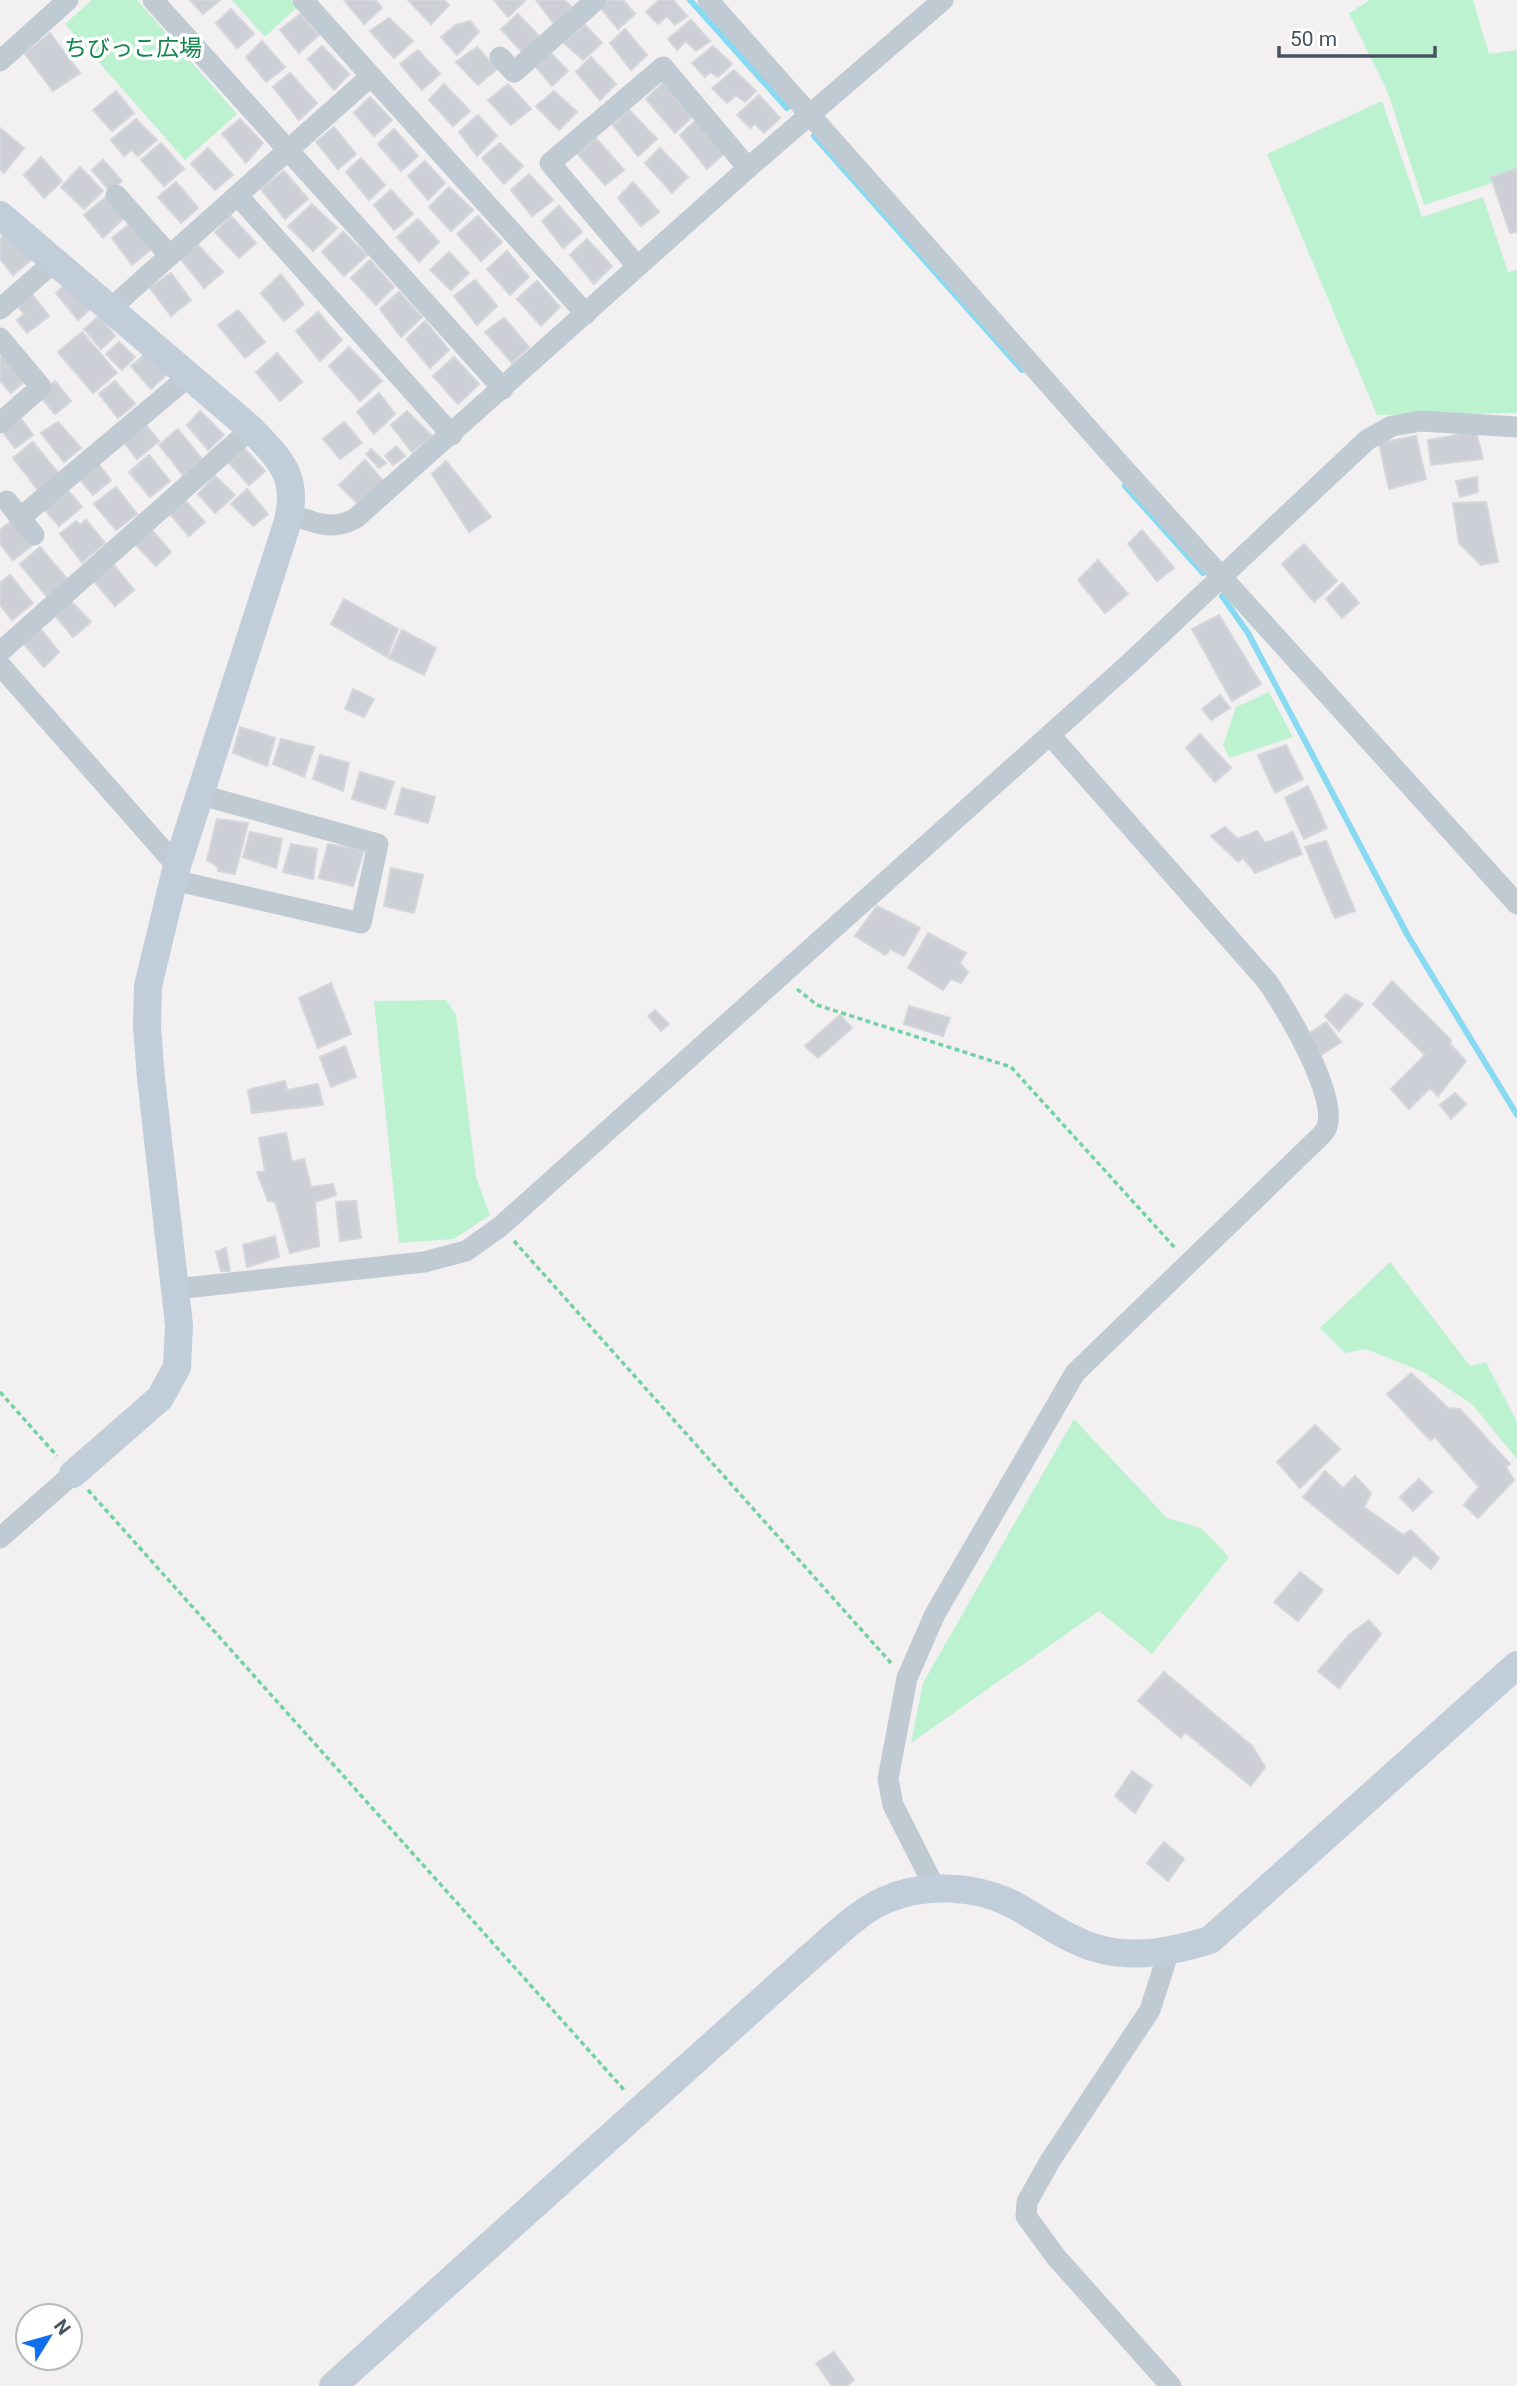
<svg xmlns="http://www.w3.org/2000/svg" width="1517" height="2386" font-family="Roboto,'Noto Sans JP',sans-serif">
<rect width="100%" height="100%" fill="#f2f0f0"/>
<g fill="#bdf2d1">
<path d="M92,0h45l100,114 -52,46 -120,-136z"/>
<path d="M232,0h59l6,7 -32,30z"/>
<path d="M1370,0h103l16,54 28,-4v125l-93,30 -36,-112 -39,-80z"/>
<path d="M1382,101l40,116 61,-20 25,75 9,-2v143l-140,2 -110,-261z"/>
<path d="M1269,692l24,45 -64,21 -6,-13 13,-38z"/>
<path d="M446,1000l10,15 20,162 14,38 -36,24 -55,4 -25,-242z"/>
<path d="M1390,1262l80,104 16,-4 31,60v37l-45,-55 -49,-32 -57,-23 -21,4 -25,-25z"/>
<path d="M1074,1419l93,99 34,10 28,29 -77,97 -53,-43 -188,132 12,-60z"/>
</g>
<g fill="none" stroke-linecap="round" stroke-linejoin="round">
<g stroke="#87daf1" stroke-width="6">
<path d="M690,0l97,108"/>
<path d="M814,136l208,234"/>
<path d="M1125,486l78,87"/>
<path d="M1222,596l26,37 160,303 109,179"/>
</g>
</g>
<g fill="#cccfd5" stroke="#d4d6dc" stroke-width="2">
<path d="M190,0h30l-17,14z"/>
<path d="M344,0h31l7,8 -18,16z"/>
<path d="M408,0h36l5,5 -18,19z"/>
<path d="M494,0h30l1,1 -17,16z"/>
<path d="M536,0h28l8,7 -17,18z"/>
<path d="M608,0h15l12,14 -17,15 -18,-22z"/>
<path d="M659,0h14l14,16 -12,9 -8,-9 -9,8 -12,-12z"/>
<path d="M231,9l23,25 -17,14 -21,-25z"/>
<path d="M300,14l19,21 -20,18 -19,-23z"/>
<path d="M518,14l22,23 -18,15 -21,-23z"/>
<path d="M389,18l24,23 -19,17 -24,-27z"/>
<path d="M691,20l19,21 -14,10 -10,-10 -9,9 -9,-11z"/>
<path d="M470,21l9,11 -22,23 -16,-18 15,-12z"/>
<path d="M585,25l17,18 -19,17 -19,-17z"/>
<path d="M625,29l22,26 -16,15 -21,-27z"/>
<path d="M50,33l30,40 -27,18 -28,-37z"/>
<path d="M262,41l23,26 -19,15 -20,-25z"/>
<path d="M322,46l27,28 -15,16 -26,-31z"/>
<path d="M713,46l19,18 -14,13 -8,-5 -5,5 -13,-14z"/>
<path d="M477,47l20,22 -19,16 -22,-23z"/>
<path d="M418,50l22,24 -18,16 -22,-26z"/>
<path d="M551,53l17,18 -16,15 -17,-20z"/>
<path d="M591,57l25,27 -16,16 -24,-28z"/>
<path d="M734,70l22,21 -11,11 -9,-7 -9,8 -15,-15z"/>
<path d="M290,73l27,30 -18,17 -26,-33z"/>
<path d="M663,83l29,34 -17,16 -29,-34z"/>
<path d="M444,84l26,27 -17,15 -24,-26z"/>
<path d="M508,84l23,25 -20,16 -23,-25z"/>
<path d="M116,91l18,22 -22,18 -19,-21z"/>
<path d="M554,91l23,21 -18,18 -23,-24z"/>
<path d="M759,95l21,23 -16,15 -9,-9 -5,4 -13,-13z"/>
<path d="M370,97l22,23 -18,16 -20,-23z"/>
<path d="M629,110l28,29 -19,17 -25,-31z"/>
<path d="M478,115l19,21 -20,20 -18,-24z"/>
<path d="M136,119l21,21 -19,16 -7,-6 -7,6 -13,-16z"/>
<path d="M240,119l23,24 -17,20 -24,-29z"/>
<path d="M696,120l29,33 -18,16 -27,-34z"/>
<path d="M334,127l22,27 -18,15 -22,-27z"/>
<path d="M0,128l24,20 -20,25 -4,-4z"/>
<path d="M394,129l24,27 -17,15 -23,-27z"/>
<path d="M596,138l28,32 -19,15 -27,-31z"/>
<path d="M161,143l23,26 -20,17 -23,-26z"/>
<path d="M500,143l23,23 -19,18 -22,-26z"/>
<path d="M208,148l25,27 -18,15 -24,-26z"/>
<path d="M660,148l28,29 -16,16 -27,-30z"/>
<path d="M41,157l21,24 -18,17 -20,-23z"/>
<path d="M361,158l24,27 -16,15 -23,-28z"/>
<path d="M103,160l19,21 -12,10 -18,-21z"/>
<path d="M425,161l20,22 -17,17 -20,-24z"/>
<path d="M80,167l23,24 -19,18 -23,-22z"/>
<path d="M1517,168v64l-7,1 -19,-56z"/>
<path d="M284,171l24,28 -23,20 -24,-30z"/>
<path d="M529,174l24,26 -21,16 -21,-26z"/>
<path d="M176,182l22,26 -17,15 -23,-26z"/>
<path d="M633,182l26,30 -18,14 -23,-28z"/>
<path d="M449,187l24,23 -22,21 -22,-24z"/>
<path d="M391,190l22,24 -19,16 -20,-25z"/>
<path d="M106,197l19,20 -22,21 -19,-23z"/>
<path d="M312,204l25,24 -24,23 -25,-25z"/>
<path d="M559,206l23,26 -19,16 -21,-27z"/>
<path d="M231,216l25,27 -17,15 -24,-26z"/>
<path d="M478,216l24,26 -21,19 -24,-27z"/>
<path d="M418,219l21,23 -20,20 -22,-25z"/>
<path d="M131,223l20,26 -19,16 -20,-27z"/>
<path d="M10,231l22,28 -19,16 -13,-16v-20z"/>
<path d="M343,232l24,23 -23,21 -22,-24z"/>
<path d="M587,239l25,27 -18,18 -24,-29z"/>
<path d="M198,245l25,27 -19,16 -24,-30z"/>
<path d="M507,251l22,26 -19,18 -23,-26z"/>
<path d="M449,252l20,21 -18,17 -21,-20z"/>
<path d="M370,260l24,27 -18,18 -25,-27z"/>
<path d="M171,273l20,27 -20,16 -21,-28z"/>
<path d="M281,274l23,30 -20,17 -23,-28z"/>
<path d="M71,279l23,27 -16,14 -22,-27z"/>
<path d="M475,280l22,26 -20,19 -23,-29z"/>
<path d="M537,281l23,26 -19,19 -24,-27z"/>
<path d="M29,290l20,26 -22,17 -10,-13 7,-6 -10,-13z"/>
<path d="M399,292l23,25 -21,20 -21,-28z"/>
<path d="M238,310l27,32 -20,16 -27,-33z"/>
<path d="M318,312l24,28 -22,21 -24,-30z"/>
<path d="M99,316l16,20 -14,13 -17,-20z"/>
<path d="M504,318l25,29 -17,16 -27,-31z"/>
<path d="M425,321l24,29 -19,18 -24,-29z"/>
<path d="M82,332l35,41 -24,20 -35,-41z"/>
<path d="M119,342l16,15 -13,13 -16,-16z"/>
<path d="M349,347l33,34 -22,20 -31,-35z"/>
<path d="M149,351l19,22 -17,16 -20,-23z"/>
<path d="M6,352l23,25 -18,16 -11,-12v-23z"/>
<path d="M277,353l25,29 -22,19 -24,-29z"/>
<path d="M454,357l25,27 -21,20 -25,-28z"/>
<path d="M55,381l16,20 -16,13 -16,-19z"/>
<path d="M115,381l20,23 -17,14 -19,-24z"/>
<path d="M379,393l16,21 -21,20 -17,-22z"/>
<path d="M200,411l24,24 -16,15 -21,-25z"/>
<path d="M407,411l25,25 -20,16 -21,-27z"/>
<path d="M17,413l16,22 -18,13 -15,-20z"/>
<path d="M143,421l16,20 -22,18 -16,-20z"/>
<path d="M58,422l23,26 -17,14 -23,-29z"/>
<path d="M344,422l18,21 -22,16 -17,-20z"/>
<path d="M178,429l24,30 -19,16 -24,-30z"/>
<path d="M1476,432l7,27 -52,6 -3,-25z"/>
<path d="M1416,436l10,43 -37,10 -10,-46z"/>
<path d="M33,442l26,32 -21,16 -25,-32z"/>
<path d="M396,446l9,10 -12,9 -8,-9z"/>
<path d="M244,448l21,23 -16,14 -20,-22z"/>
<path d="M371,449l15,14 -7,5 -13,-14z"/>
<path d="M149,455l21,26 -20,16 -21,-25z"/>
<path d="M365,460l19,22 -26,22 -19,-19z"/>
<path d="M96,461l15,19 -18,15 -16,-19z"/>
<path d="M446,461l45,56 -22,15 -37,-58z"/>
<path d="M215,476l20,19 -20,18 -17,-19z"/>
<path d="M1477,477l1,15 -18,5 -4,-16z"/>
<path d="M116,487l21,27 -21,16 -22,-26z"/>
<path d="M66,488l16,19 -23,19 -16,-18z"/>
<path d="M247,489l21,25 -15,12 -22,-22z"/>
<path d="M185,500l20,22 -16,14 -19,-22z"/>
<path d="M1486,502l12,60 -17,3 -22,-22 -6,-40z"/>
<path d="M14,519l20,25 -21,16 -13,-16v-14z"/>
<path d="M86,520l19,23 -23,19 -22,-28 16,-13 4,4z"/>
<path d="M151,529l20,23 -15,14 -22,-23z"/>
<path d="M1142,530l32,38 -17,13 -29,-37z"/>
<path d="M1304,544l33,37 -23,21 -32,-38z"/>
<path d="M40,547l28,33 -21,17 -27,-33z"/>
<path d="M1098,560l30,34 -23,19 -27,-33z"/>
<path d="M113,564l21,26 -19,16 -21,-25z"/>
<path d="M10,575l23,28 -21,17 -12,-15v-22z"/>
<path d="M1342,583l17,20 -17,15 -16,-19z"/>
<path d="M344,599l54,30 -11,28 -56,-33z"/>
<path d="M70,600l21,22 -18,15 -19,-23z"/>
<path d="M1219,615l42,69 -29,17 -40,-72z"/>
<path d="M38,626l21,26 -15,15 -22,-25z"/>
<path d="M402,630l34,18 -12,27 -35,-17z"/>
<path d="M353,689l21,10 -10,18 -19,-8z"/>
<path d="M1220,695l10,13 -19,12 -9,-11z"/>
<path d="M240,727l35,11 -8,28 -34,-13z"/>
<path d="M1200,734l31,34 -16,14 -29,-34z"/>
<path d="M281,739l33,8 -10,30 -31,-13z"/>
<path d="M1286,745l17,34 -28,14 -17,-38z"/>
<path d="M320,755l29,8 -6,28 -30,-12z"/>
<path d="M360,772l34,10 -9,27 -33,-10z"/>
<path d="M1308,786l19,42 -23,11 -19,-41z"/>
<path d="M402,788l33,9 -7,26 -33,-9z"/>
<path d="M217,819l31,4 -13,51 -17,-3v-4l-11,-7z"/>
<path d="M1225,827l13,12 19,-8 8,12 28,-11 9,22 -47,19 -12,-15 -5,4 -27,-26z"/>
<path d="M250,832l32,7 -6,29 -33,-11z"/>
<path d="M1326,841l29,70 -20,7 -30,-71z"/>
<path d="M291,844l26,5 -4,30 -30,-7z"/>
<path d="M328,844l36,6 -11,36 -34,-8z"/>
<path d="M391,868l32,7 -9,38 -30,-7z"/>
<path d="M877,906l43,22 -16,28 -14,-7 -5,6 -30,-19z"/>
<path d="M928,933l38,20 -6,10 8,9 -7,11 -10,-4 -8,11 -35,-22z"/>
<path d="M1392,981l59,59 -1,4 16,17 -28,35 -8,-8 -21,21 -18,-20 34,-34 -52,-51z"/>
<path d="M331,983l20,51 -33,14 -19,-50z"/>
<path d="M1346,994l17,10 -24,27 -14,-15z"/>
<path d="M909,1006l41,12 -7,18 -39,-12z"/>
<path d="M655,1010l14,14 -8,7 -13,-15z"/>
<path d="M840,1015l12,13 -34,30 -13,-12z"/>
<path d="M1326,1022l15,20 -20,13 -13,-21z"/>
<path d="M345,1046l11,31 -25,10 -11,-30z"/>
<path d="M285,1081l2,9 31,-6 5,21 -71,8 -4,-23z"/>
<path d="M1455,1093l11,11 -15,15 -11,-14z"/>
<path d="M286,1133l6,29 12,-3 7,28 22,-3 3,11 -21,7 4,44 -29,7 -15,-51 -7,-1 -11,-29 8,-1 -6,-33z"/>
<path d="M356,1201l5,37 -21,3 -4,-39z"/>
<path d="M275,1236l4,21 -32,10 -4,-22z"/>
<path d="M226,1248l4,23h-9l-5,-19z"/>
<path d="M1411,1373l37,35 12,1 50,55 -4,3 8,13 -36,38 -14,-13 15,-18 -44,-50 -5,3 -43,-46z"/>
<path d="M1315,1425l25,24 -40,39 -23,-26z"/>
<path d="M1325,1471l18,17 12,-12 16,17 -7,14 39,28 8,-5 28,28 -8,11 -17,-14 -16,19 -95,-77z"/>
<path d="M1419,1479l13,13 -19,19 -13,-14z"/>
<path d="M1300,1572l23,18 -25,31 -24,-19z"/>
<path d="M1369,1620l12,14 -42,54 -21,-17 31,-36z"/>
<path d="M1164,1672l88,74 13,21 -14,19 -66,-54 -4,6 -43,-37z"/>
<path d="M1132,1771l20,14 -17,28 -20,-17z"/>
<path d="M1164,1842l20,17 -16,22 -21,-18z"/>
<path d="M834,2352l20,28 -7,6h-15l-16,-23z"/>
</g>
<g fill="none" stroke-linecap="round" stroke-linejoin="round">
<g stroke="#73d2a3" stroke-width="3.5" stroke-dasharray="5 3.5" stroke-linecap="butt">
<path d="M797,989l20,16 194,62 165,182"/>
<path d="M514,1241l377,422"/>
<path d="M0,1392l57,64"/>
<path d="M88,1490l538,602"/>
</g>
<g stroke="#c0cad2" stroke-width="21">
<path d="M153,0l350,389"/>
<path d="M708,0l408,460 401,444"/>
<path d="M500,57l14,15 82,-72"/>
<path d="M0,61l68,-61"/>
<path d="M371,76l215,238"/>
<path d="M116,195l54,61"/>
<path d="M238,196l214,239"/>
<path d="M637,266l-87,-103 113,-96 85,101"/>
<path d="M0,309l55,-48"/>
<path d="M110,309l261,-233 -68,-76"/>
<path d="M0,338l41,49 -41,36"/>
<path d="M7,501l27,34"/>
<path d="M290,514c24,8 42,18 66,4l392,-350 195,-168"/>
<path d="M21,517l167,-140"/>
<path d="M0,652l251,-223"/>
<path d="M0,665l177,201"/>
<path d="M173,880l188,43 17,-79 -177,-49"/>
<path d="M176,1289l248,-27 42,-11 35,-25 629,-563 237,-223 25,-14 29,-5 96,6"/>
<path d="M0,1538l73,-64"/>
<path d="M934,1886l-41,-81 -5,-26 19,-101 28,-64 140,-241 232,-224c6,-6 15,-13 19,-20 15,-30 -42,-124 -60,-149l-216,-245"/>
<path d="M1169,1951l-19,59 -100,151 -23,41 -1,14 30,41 115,129"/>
</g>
<g stroke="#c2cdda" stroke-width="28">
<path d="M0,215l251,214c30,31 49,49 36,95l-110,342 -29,120 -1,41 4,51 28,247 -2,42 -17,31 -87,76"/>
<path d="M333,2386l476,-428c23,-19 48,-46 76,-58 39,-17 91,-15 129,5 29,16 53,35 85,44 38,10 75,2 111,-9l307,-275"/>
</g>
</g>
<g text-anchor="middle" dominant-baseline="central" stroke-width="7" stroke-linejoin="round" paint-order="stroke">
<g font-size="23" fill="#12854c" stroke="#fff">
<text x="133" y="48">ちびっこ広場</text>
</g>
</g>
<g transform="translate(49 2337) rotate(53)"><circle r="33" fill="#ffffff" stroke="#b5babf" stroke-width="2"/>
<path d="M0-5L12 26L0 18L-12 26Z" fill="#106fed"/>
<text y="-10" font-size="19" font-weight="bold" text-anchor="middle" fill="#47535f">N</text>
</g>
<path d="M1279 46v10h156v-10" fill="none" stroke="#47535f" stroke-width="3.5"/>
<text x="1290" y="46" font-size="21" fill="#47535f" stroke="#ffffff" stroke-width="5" paint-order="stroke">50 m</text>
</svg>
